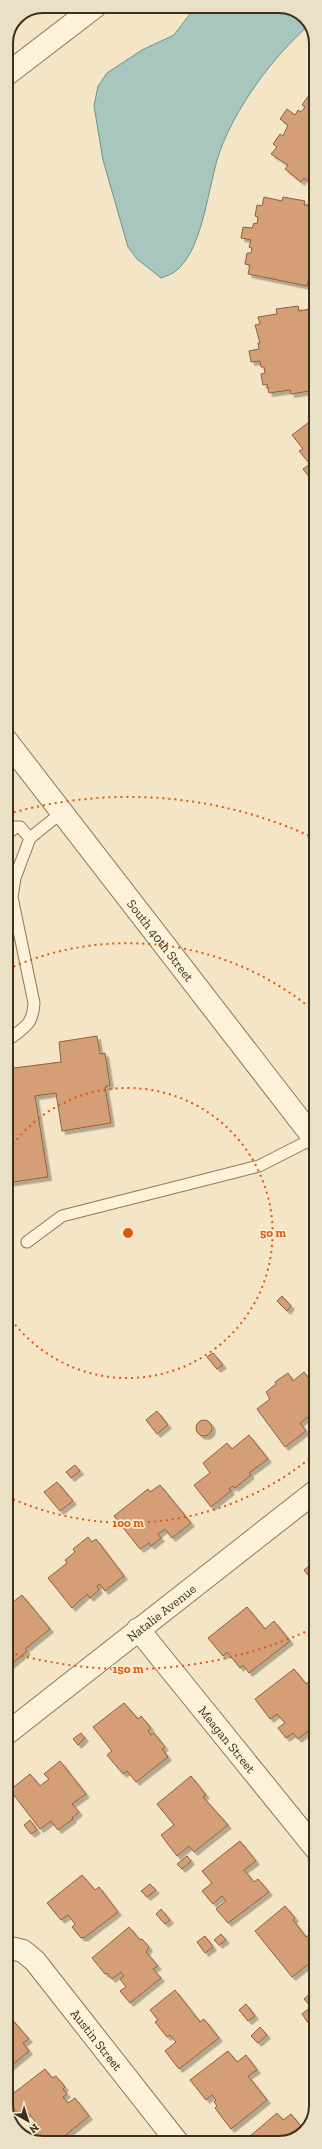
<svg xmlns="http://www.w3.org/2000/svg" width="322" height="2149" font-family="'Zilla Slab',serif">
<defs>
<filter id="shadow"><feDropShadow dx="3.5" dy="3.5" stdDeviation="0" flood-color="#0004"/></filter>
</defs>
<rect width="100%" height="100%" fill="#f3e5c5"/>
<path fill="#a7c6bd" stroke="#6c958b" d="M196,6h88l21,11 4,8c-36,32 -72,80 -89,126 -12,33 -16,96 -43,119 -4,4 -11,6 -16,8l-24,-19 -9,-12 -25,-87 -9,-54 4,-20 9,-13 35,-23 32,-15z"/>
<g fill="#d49f77" stroke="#925e3c" filter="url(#shadow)">
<path d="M316,94v92l-12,-8 -3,4 -16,-13 3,-4 -17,-11 6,-7 -4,-3 7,-10 3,2 5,-11 -8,-6 7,-10 8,6 3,-5 3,2 4,-5 -3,-2 7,-10 4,3z"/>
<path d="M264,197l18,4 1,-4 22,4 -1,4 12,2v53h-2l-1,6 3,2 -3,10 -4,-1 -2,9 -59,-12 2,-9 -5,-1 2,-11h4l1,-5 -3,-1 2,-7 -10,-2 2,-11 9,1 2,-5 3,1 1,-7 -3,-1 2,-11 5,1z"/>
<path d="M298,306l1,5 17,-3v78l-7,2v3l-18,3 -1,-4 -21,3 -2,-9 -4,1 -2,-11 4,-1 -1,-6h-3l-1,-6 -9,1 -2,-11 10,-2 -1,-6h2l-5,-18 5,-1 -2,-7 19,-3 -1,-5z"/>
<path d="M316,417v56l-6,5 -7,-9 7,-5 -11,-13 4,-2 -11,-14z"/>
<path d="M97,1036l3,18 5,-1 5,32 -5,2 6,36 -49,8 -6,-38 -21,3 13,81 -42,6v-114l55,-7 -2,-20z"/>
<path d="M282,1296l9,10 -4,5 -10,-10z"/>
<path d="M213,1353l10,12 -6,4 -10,-12z"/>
<path d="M304,1372l12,16v23l-16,12 6,8 -21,16 -28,-38 13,-10 -4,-7 10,-8 -1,-2 13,-9 5,8z"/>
<path d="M157,1411l11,14 -11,9 -11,-14z"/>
<circle cx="204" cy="1428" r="8"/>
<path d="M249,1435l19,24 -19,14 2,2 -16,13 -2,-2 -4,3 2,2 -20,16 -17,-22 16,-12 -7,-10 24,-20 5,6z"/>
<path d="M75,1465l5,6 -9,7 -5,-6z"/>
<path d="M57,1482l16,19 -13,10 -16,-19z"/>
<path d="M160,1485l31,38 -19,15 -7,-9 -7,5 3,4 -10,8 -2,-3 -9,6 -26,-33 34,-27 2,3z"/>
<path d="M88,1537l4,5 4,-3 28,37 -19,15 -5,-7 -3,2 2,4 -9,8 -3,-4 -15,14 -24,-30 19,-15 -2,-3 10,-8 -2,-3z"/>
<path d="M316,1561v24l-12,-15z"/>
<path d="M6,1594l7,8 9,-7 28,34 -25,20 2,2 -19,16 -2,-3z"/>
<path d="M247,1607l18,22 9,-8 16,20 -41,32 -6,-8 -3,3 -13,-16 -4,4 -15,-18z"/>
<path d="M294,1669l12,15 7,-6 3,3v44l-18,14 -5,-6 -7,5 -8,-10 7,-5 -8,-9 -7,5 -15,-20z"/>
<path d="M124,1703l14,16 3,-3 10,12 -3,3 3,4 3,-2 11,14 -3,2 6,8 -32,25 -9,-11 -4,3 -16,-19 5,-4 -19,-24z"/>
<path d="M81,1733l4,5 -7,7 -5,-6z"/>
<path d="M60,1761l26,33 -14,10 7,8 -7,6 1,1 -15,11 -7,-9 -11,8 -30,-39 20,-16 10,12 9,-7 -5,-5z"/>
<path d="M191,1776l15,19 -3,2 25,28 -34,27 -5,-6 -12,10 -16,-21 13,-10 -17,-21z"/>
<path d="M30,1820l7,10 -6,4 -7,-9z"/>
<path d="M240,1841l16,20 -12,9 10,12 4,-3 11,13 -41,31 -12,-14 10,-8 -4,-5 -9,8 -11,-13 10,-8 -10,-12z"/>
<path d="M187,1856l4,5 -9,8 -5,-5z"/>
<path d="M82,1875l13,15 4,-3 19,25 -34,26 -1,-1 -2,1 -9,-11 3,-3 -7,-9 -7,5 -14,-17z"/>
<path d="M150,1884l6,6 -9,7 -6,-6z"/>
<path d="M285,1906l10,12 -2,2 13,17 7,-5 3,4v22l-24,19 -37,-46z"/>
<path d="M161,1909l9,11 -5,4 -9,-10z"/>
<path d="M129,1927l11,13 2,-1 7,8 -3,5 12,14 -5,3 8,9 -31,25 -10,-12 6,-4 -6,-8 4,-3 -3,-4 -9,7 -5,-6 -2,1 -13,-16z"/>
<path d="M221,1934l5,6 -7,5 -5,-5z"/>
<path d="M205,1936l8,11 -8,6 -8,-11z"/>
<path d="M316,1989v29l-7,6 -7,-10 9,-7 -7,-8z"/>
<path d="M175,1990l25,32 4,-3 15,19 -40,31 -14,-18 11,-9 -6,-7 -3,2 -12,-15 3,-2 -8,-10z"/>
<path d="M246,2004l9,12 -7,5 -9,-11z"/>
<path d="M9,2016l20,23 -6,4 6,8 -23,19v-52z"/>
<path d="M260,2027l7,8 -9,8 -7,-7z"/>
<path d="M228,2051l9,11 9,-7 11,15 -9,6 19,24 -36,29 -16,-21 2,-2 -3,-4 2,-2 -4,-5 -6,5 -16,-20z"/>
<path d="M45,2069l7,9 4,-2 9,11 -2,2 4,5 -4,3 5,6 7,-5 14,18 -33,27h-5l-6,-8 -6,4 -10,-13 6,-5 -7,-8 -7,5 -15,-19z"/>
<path d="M277,2113l6,7 8,-6 13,16 -20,13h-42z"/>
</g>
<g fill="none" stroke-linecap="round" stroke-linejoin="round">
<g stroke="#907658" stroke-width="13">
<g id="service">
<path d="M6,835l10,-8h4l10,11"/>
<path d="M6,1036l6,1c15,-11 21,-15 22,-34l-22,-106 3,-19 15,-40 31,-25"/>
<path d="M27,1242l35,-26 197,-50 55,-28"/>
</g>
</g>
<g stroke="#907658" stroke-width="24">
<g id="minor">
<path id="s1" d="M138,1629l178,220"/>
<path id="s2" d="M6,1734l310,-243"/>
<path id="s3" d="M6,1947l17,4 12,10 143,182"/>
</g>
</g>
<g stroke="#907658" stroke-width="24">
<g id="tertiary">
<path d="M6,75l90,-69"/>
<path id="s4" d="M6,740l310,401"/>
</g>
</g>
<use href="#service" stroke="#fcf2d9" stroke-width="11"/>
<use href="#minor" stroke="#fcf2d9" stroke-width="22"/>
<use href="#tertiary" stroke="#fcf2d9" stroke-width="22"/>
</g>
<g fill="none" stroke="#e0570d" stroke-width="2" stroke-dasharray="2 4">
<path d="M6 1154A145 145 0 1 1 6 1312"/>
<path d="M314 1455A290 290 0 0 1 8 1497M8 969A290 290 0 0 1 314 1011"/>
<path d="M316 1627A436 436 0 0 1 8 1652M8 814A436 436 0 0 1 316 839"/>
</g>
<g text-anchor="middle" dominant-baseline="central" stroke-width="3.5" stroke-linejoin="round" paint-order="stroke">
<g font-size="13" fill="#3e2e1e" stroke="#f9efd5">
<text stroke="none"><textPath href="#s4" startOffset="253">South 40th Street</textPath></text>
<text stroke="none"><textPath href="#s2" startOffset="197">Natalie Avenue</textPath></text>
<text stroke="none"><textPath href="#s1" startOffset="142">Meagan Street</textPath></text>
<text stroke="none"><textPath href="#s3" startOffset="133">Austin Street</textPath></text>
</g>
</g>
<path d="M0 0H322V2149H0ZM43 13H279A30 30 0 0 1 309 43V2106A30 30 0 0 1 279 2136H43A30 30 0 0 1 13 2106V43A30 30 0 0 1 43 13Z" fill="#eae0c6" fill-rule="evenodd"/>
<path fill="none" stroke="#3e2e1e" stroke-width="2" d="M43 13H279A30 30 0 0 1 309 43V2106A30 30 0 0 1 279 2136H43A30 30 0 0 1 13 2106V43A30 30 0 0 1 43 13Z"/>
<circle cx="128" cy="1233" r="6" fill="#e0570d" stroke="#f9efd5" stroke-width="2"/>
<g font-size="12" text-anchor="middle" font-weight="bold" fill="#e0570d" stroke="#f9efd5" stroke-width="3.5" stroke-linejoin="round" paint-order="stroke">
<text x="273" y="1237">50 m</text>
<text x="128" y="1527">100 m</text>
<text x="128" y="1673">150 m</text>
</g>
<g transform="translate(28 2121) rotate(141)" stroke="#f9efd5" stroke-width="3" paint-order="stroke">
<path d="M0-3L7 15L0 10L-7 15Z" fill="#3e2e1e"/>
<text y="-6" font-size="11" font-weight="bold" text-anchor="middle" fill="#3e2e1e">N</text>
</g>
</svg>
